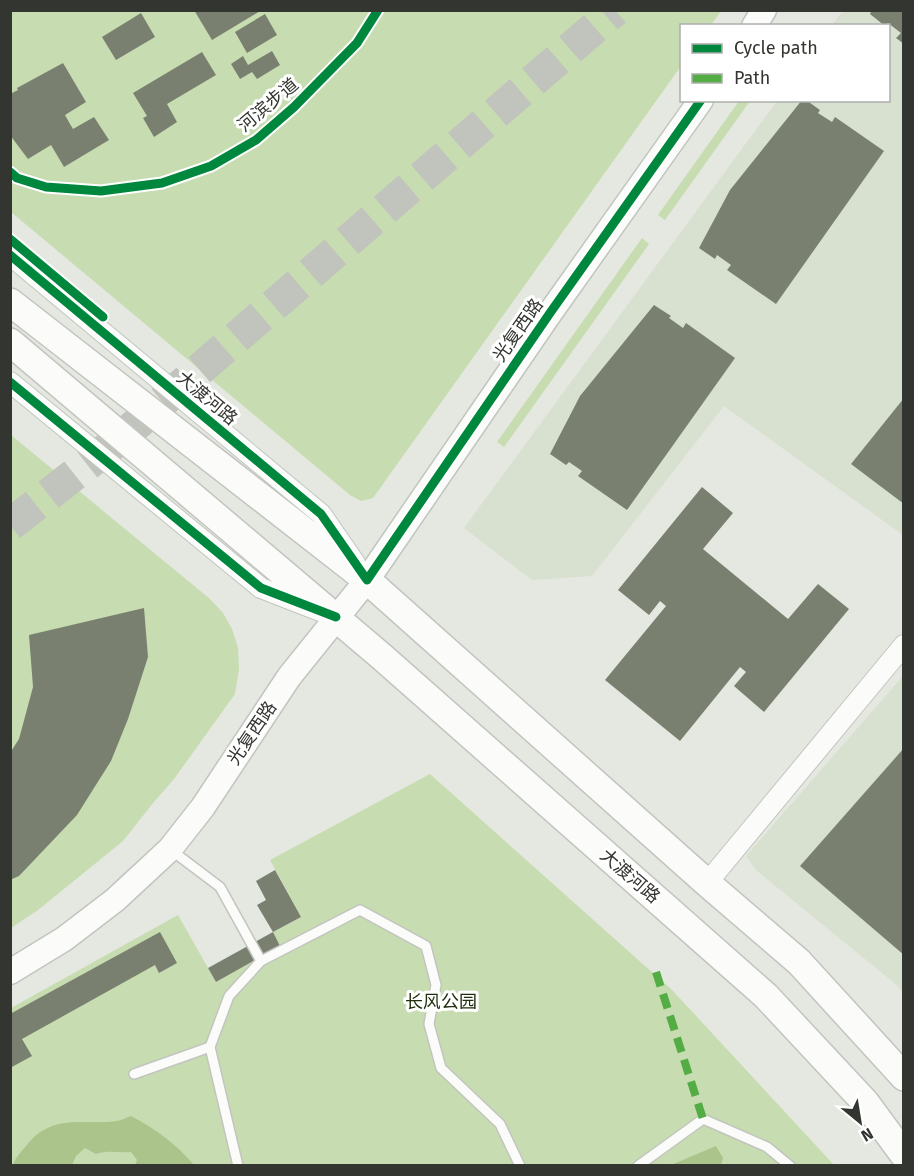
<svg xmlns="http://www.w3.org/2000/svg" width="914" height="1176" font-family="'Fira Sans','Noto Sans SC',sans-serif">
<rect width="100%" height="100%" fill="#e4e8e0"/>
<g fill="#d8e0d0">
<path d="M843,11h60v524l-179,-129 -132,170 -60,4 -68,-52 313,-427 111,-1v-74l-56,-1z"/>
<path d="M903,676v317l-5,-7 -142,-116 -10,-14z"/>
</g>
<g fill="#c7dcb0">
<path d="M10,11h711l-10,14 -29,1 -1,40 -308,432 -12,3 -11,-6 -339,-283z"/>
<path d="M739,101h11l-85,119 -7,-5z"/>
<path d="M642,238l7,6 -145,203 -7,-5z"/>
<path d="M11,435l199,164 13,14 9,16 6,19 1,21 -4,25 -61,85 -21,24 -30,38 -85,69 -27,18z"/>
<path d="M430,774l243,217 161,174 -823,1v-158l167,-93 38,67 64,-36 -7,-14 28,-15 -31,-57z"/>
</g>
<g fill="#aac48b">
<path d="M131,1116c25,13 45,28 63,49h-59l2,-5 -6,-8c-13,1 -23,-2 -35,2l-11,-6 -9,8 -4,9h-59c2,-7 8,-13 13,-19 23,-30 50,-23 82,-24 8,0 16,-3 23,-6z"/>
<path d="M716,1146l7,12 -2,7h-50z"/>
</g>
<g fill="#798070">
<path d="M194,10h68l-50,30z"/>
<path d="M872,10h32v34l-8,-6 5,-5 -13,-10 -3,3 -15,-12z"/>
<path d="M141,13l14,24 -39,23 -14,-23z"/>
<path d="M265,14l12,21 -30,18 -12,-21z"/>
<path d="M272,51l8,14 -23,14 -5,-7 -12,7 -9,-15 12,-8 5,9z"/>
<path d="M202,52l14,23 -49,29 10,18 -23,15 -11,-19 4,-2 -14,-23z"/>
<path d="M63,63l23,39 -21,13 5,9 3,5 21,-12 15,23 -45,27 -13,-22 -23,14 -18,-24v-41l8,-4 -1,-2z"/>
<path d="M802,100h4l14,10 -2,3 14,9 3,-5 49,34 -108,153 -49,-34 4,-5 -14,-10 -2,4 -16,-11 31,-58z"/>
<path d="M654,305l17,11 -2,2 14,10 3,-5 49,35 -108,152 -49,-34 4,-5 -13,-9 -3,3 -16,-11 30,-58z"/>
<path d="M904,398v106l-53,-40z"/>
<path d="M702,487l31,26 -30,36 85,70 30,-35 31,25 -85,103 -30,-26 12,-14 -6,-5 -60,74 -75,-61 61,-74 -6,-5 -11,14 -31,-25z"/>
<path d="M144,608l4,49 -20,62 -17,42 -34,54 -58,61 -9,4v-127l9,-14 14,-52 -4,-52z"/>
<path d="M904,748v207l-104,-89z"/>
<path d="M275,870l26,47 -28,15 -16,-27 9,-5 -10,-19z"/>
<path d="M160,932l17,31 -18,10 -4,-8 -133,74 10,17 -22,12v-54z"/>
<path d="M273,932l7,14 -64,36 -8,-14z"/>
</g>
<g fill="none" stroke-linecap="round" stroke-linejoin="round">
<path stroke="#c1c4bd" stroke-width="33" stroke-dasharray="33 16" stroke-linecap="butt" d="M10,525l107,-84 498,-431"/>
<g stroke="#c2c5bf" stroke-width="12">
<g id="service">
<path d="M171,850l49,37 41,74 -32,35 -19,51 28,119"/>
<path d="M261,961l99,-51 66,36 10,39 -7,39 12,44 59,56 20,42"/>
<path d="M134,1074l76,-27"/>
<path d="M638,1166l65,-47 64,28 23,19"/>
</g>
</g>
<g stroke="#c2c5bf" stroke-width="22">
<g id="minor">
<path d="M10,255l311,259 34,49"/>
<path d="M10,382l251,206 59,23"/>
<path d="M707,883l197,-238"/>
</g>
</g>
<g stroke="#c2c5bf" stroke-width="27">
<g id="tertiary">
<path d="M754,26l10,-16"/>
<path d="M10,972l54,-33 51,-39 55,-51 33,-42 86,-130 78,-97 183,-267 151,-213"/>
</g>
</g>
<g stroke="#c2c5bf" stroke-width="30">
<g id="secondary">
<path d="M10,302l357,278 340,303 92,79 105,115"/>
<path d="M10,342l371,314 385,340 99,106 39,53"/>
</g>
</g>
<use href="#service" stroke="#fbfcfa" stroke-width="9"/>
<use href="#minor" stroke="#fbfcfa" stroke-width="20"/>
<use href="#tertiary" stroke="#fbfcfa" stroke-width="24"/>
<use href="#secondary" stroke="#fbfcfa" stroke-width="27"/>
<path stroke="#54ac45" stroke-width="8" stroke-dasharray="15 8" stroke-linecap="butt" d="M656,972l47,147"/>
<g stroke="#fff" stroke-width="13">
<g id="cycleway">
<path d="M10,172l7,6 29,9 55,4 61,-8 49,-17 45,-26 38,-33 63,-64 21,-33"/>
<path d="M10,239l93,78"/>
<path d="M10,255l311,259 46,66 183,-267 151,-213"/>
<path d="M10,382l251,206 75,29"/>
</g>
</g>
<use href="#cycleway" stroke="#00873e" stroke-width="9"/>
</g>
<g text-anchor="middle" dominant-baseline="central" stroke-width="6" stroke-linejoin="round" paint-order="stroke">
<g font-size="18" fill="#333630" stroke="#fff">
<text transform="translate(268 105) rotate(-40)">河滨步道</text>
<text transform="translate(518 330) rotate(-55)">光复西路</text>
<text transform="translate(207 398) rotate(40)">大渡河路</text>
<text transform="translate(252 733) rotate(-56)">光复西路</text>
<text transform="translate(630 876) rotate(41)">大渡河路</text>
</g>
<g font-size="18" fill="#202f0e" stroke="#fff">
<text x="441" y="1002">长风公园</text>
</g>
</g>
<rect width="914" height="1176" fill="none" stroke="#333630" stroke-width="24"/>
<rect x="680" y="24" width="210" height="78" fill="#ffffff" stroke="#adafac" stroke-width="1.5"/>
<rect x="692" y="44" width="30" height="9" fill="#00873e" stroke="#adafac" stroke-width="1.5"/>
<text x="734" y="54" font-size="18" fill="#333630">Cycle path</text>
<rect x="692" y="74" width="30" height="9" fill="#54ac45" stroke="#adafac" stroke-width="1.5"/>
<text x="734" y="84" font-size="18" fill="#333630">Path</text>
<g transform="translate(860 1122) rotate(150)" stroke="#ffffff" stroke-width="4.5" paint-order="stroke">
<path d="M0-4.5L10 22L0 15L-10 22Z" fill="#333630"/>
<text y="-9" font-size="16" font-weight="bold" text-anchor="middle" fill="#333630">N</text>
</g>
</svg>
